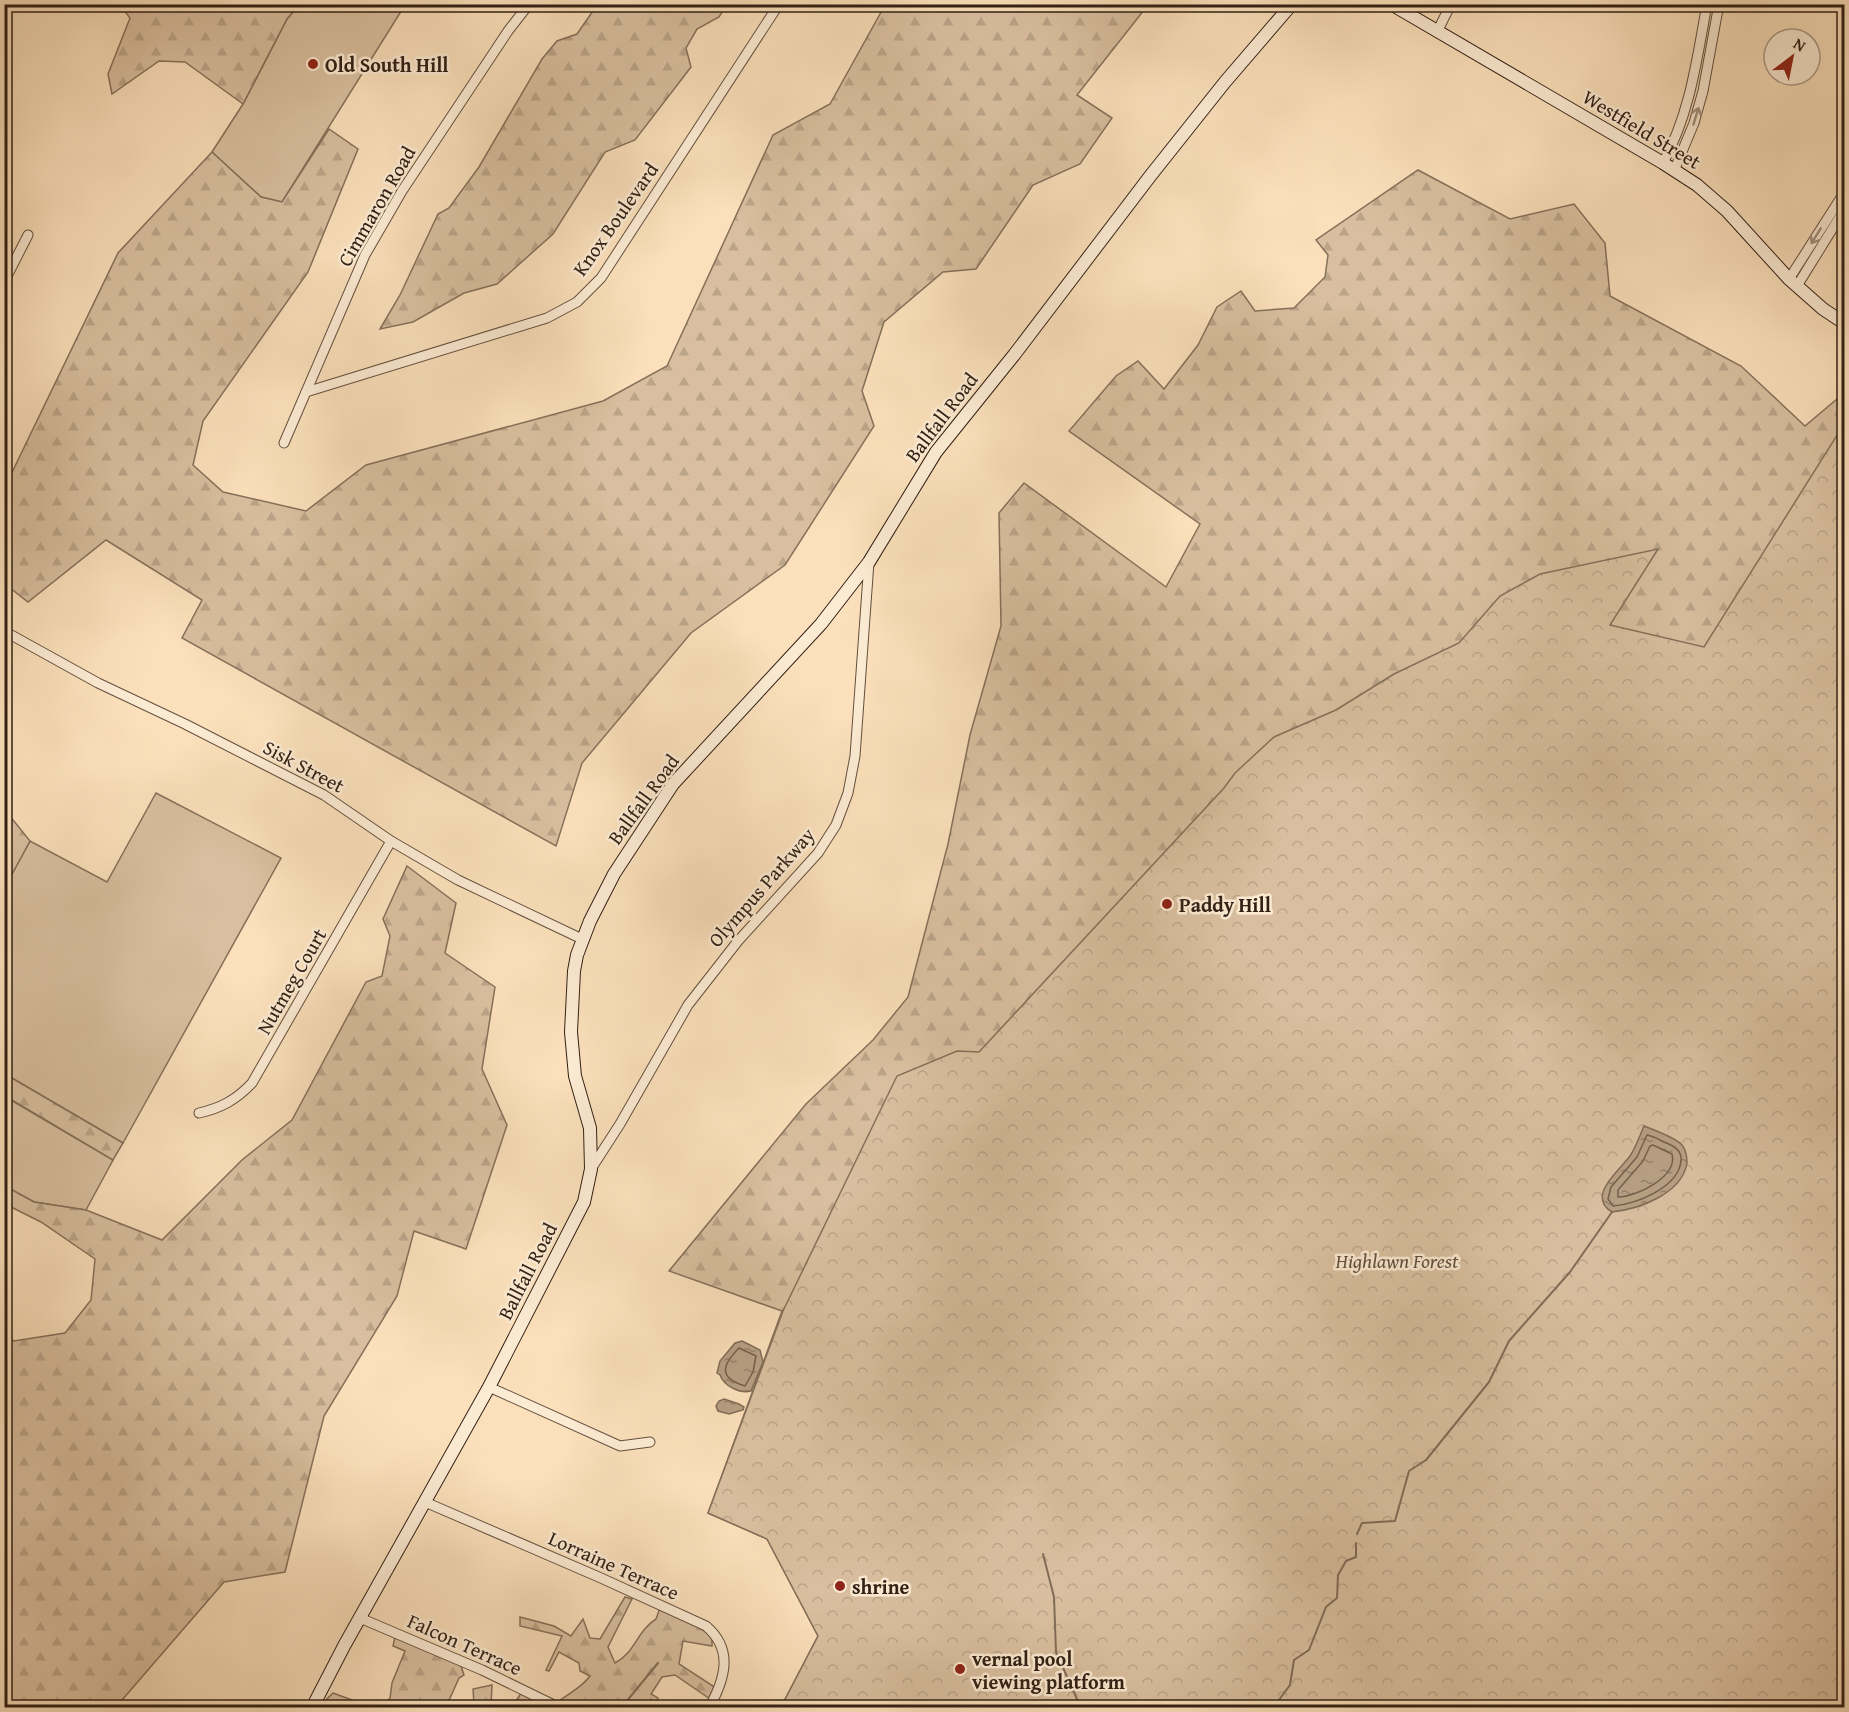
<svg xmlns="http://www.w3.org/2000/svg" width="1849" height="1712" font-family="'Gentium Book Plus',serif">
<defs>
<pattern id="forest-firs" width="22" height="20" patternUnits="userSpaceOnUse" patternTransform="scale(1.5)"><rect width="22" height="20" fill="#d9bf9f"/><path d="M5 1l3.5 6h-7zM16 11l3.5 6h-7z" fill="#bba488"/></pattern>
<pattern id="park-crowns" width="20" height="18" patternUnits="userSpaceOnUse" patternTransform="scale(1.5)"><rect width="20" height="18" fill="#d9bf9f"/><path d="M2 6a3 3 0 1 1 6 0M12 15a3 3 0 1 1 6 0" fill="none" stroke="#bba488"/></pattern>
<pattern id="water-ripples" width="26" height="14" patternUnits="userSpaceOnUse" patternTransform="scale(1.5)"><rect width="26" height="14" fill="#b79f83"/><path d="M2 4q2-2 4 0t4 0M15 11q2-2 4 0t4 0" fill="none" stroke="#95816a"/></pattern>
</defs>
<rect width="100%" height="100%" fill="#fbe0bb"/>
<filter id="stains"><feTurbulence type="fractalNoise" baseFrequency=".00333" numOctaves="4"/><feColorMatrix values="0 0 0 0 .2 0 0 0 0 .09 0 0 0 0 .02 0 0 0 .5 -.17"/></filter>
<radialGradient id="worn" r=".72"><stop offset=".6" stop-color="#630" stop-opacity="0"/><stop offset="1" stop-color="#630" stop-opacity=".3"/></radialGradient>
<g fill="#d9bf9f" stroke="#86705a" stroke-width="1.5">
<path d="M299,5h106l-123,197 -21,-5 -49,-45 31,-48 44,-85z"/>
<path d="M156,793l125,65 -158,285 -118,-69v-187l25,-46 77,41z"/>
<path d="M4,1096l109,64 -27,50 -52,-8 -29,-16z"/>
</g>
<g fill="url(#forest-firs)" stroke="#86705a" stroke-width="1.5">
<path d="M231,4l7,6 3,-5h58l-12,14 -44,85 -58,-42 -26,-1 -47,33 -4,-20 22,-56 -10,-13z"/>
<path d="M597,5h130l-8,12 -22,12 -11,19 5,19 -56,73 -30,12 -52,82 -56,50 -33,9 -51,29 -33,7 20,-34 38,-81 11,-6 30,-41 63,-108 15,-18 20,-7z"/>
<path d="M885,5h263l-71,90 35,23 -32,46 -47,21 -57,84 -33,3 -59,50 -22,69 12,35 -89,139 -94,68 -109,130 -26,83 -374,-208 20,-38 -96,-60 -78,62 -23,-18v-97l113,-234 94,-101 49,45 21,5 47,-73 29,20 -50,123 -105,149 -10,44 30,27 83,19 60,-46 237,-64 64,-35 106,-231 57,-31z"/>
<path d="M1418,170l92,49 64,-15 31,39 5,53 131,70 64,60 39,-33v1314h-1063l37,-71 -51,-97 -59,-26 74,-202 -113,-40 137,-167 67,-64 35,-43 40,-153 22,-109 31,-109 -2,-113 25,-30 142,104 34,-63 -131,-93 47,-55 22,-15 26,28 34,-44 19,-38 24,-16 14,20 39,-3 31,-31 3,-22 -12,-15z"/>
<path d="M5,810l25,31 -25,46z"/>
<path d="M407,866l49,37 -11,50 50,34 -13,82 25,56 -41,124 -52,-18 -17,65 -73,120 -39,156 -61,10 -108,125h-111v-373l9,7 51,-8 26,-33 4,-41 -54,-37 -36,-18v-18l29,16 52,8 76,30 80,-80 50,-40 74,-138 16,-6 8,-40 -7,-17z"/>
<path d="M5,1074l118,69 -10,17 -108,-64z"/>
<path d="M625,1597l7,2 -24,48 7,16c21,-11 21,-31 41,-44l4,-11 39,19 13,10v9l-29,-5 -4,23 37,24 -6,11 -35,-24 -13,2 -11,17 7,4 -3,7 -16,-5 -6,7 -122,1 11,-16 32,13c12,-11 27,-16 36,-29l-10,-5 -1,-8 -20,-11 -10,19 -3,-1 16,-34 -42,-10v-9l34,9 17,10 12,-17 7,19 10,1z"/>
<path d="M395,1637l65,26 4,12 -5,3 -13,29 -64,1 8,-10 2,-15 13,-32 -12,-5z"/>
<path d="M492,1685l-1,22h-33l1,-2 15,-1 -1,-15z"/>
<path d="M333,1693l38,14h-47l3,-8z"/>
</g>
<path fill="url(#park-crowns)" stroke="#86705a" stroke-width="1.5" d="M1844,424v1283h-1063l37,-71 -51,-97 -59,-26 75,-202 114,-235 60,-25 22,1 245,-264 11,-15 39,-36 62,-27 58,-36 65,-31 41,-47 40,-22 118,-25 -48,76 94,22z"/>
<g fill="url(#water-ripples)" stroke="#826c57" stroke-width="1.5">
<path d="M1644,1126c10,4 32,12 38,19 4,5 5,12 5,18 -5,31 -48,46 -75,49 -26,-16 7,-41 18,-56 6,-9 10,-21 14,-30z"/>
<path d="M742,1341l18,9 3,12 -12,29c-11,3 -27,-5 -31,-16l-3,-2 3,-12 15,-18z"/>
<path d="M724,1399l15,5 5,3 -1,3 -14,4 -11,-3 -2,-5 3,-5z"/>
</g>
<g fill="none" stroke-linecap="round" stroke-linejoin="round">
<g stroke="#74604c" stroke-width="1.5">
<path d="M1647,1135c6,1 11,4 17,7 10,4 18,8 17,19 -3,27 -45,43 -68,45l-5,-7 3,-12 26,-30z"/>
<path d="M1653,1145l19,9c6,23 -36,43 -54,43v-7l25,-29 7,-15z"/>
<path d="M739,1348l17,8 -3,16 -8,14c-27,-8 -23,-21 -6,-38z"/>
</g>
<g stroke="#826c57" stroke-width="2">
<path d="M1357,1534l5,-11 33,-2 14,-50 17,-11 63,-78 20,-41 61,-69 42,-60"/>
<path d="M1043,1554l11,43 2,55 25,56"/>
<path d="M621,1708l37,-45"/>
<path d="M1273,1708l17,-23 4,-25 15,-10 17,-43 11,-9 1,-23 8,-14 10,-4v-14"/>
</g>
<g stroke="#64503e" stroke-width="11">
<g id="street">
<path d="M1438,30l13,-26"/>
<path d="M1663,163c27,-49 34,-104 44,-159"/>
<path d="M1674,171l20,-48 9,-32 16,-87"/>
<path d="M1789,279l55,-86"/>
<path d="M4,282l24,-47"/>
<path d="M1797,286l47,-76"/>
<path d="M306,392l241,-74 30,-16 24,-24 178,-274"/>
<path d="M284,443l81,-188 37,-64 106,-160 21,-27"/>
<path d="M4,631l94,52 87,41 139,71 67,46 67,39 124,59"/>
<path d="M199,1113c22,-5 37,-13 53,-30l139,-242"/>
<path d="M591,1169l29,-45 68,-119 50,-64 80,-88 18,-28 12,-32 7,-37 14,-194"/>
<path d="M489,1387l131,59 30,-4"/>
<path d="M425,1502l176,76 105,48c28,24 19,53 3,82"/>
<path d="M360,1618l122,52 72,35"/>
</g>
</g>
<g stroke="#322015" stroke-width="14">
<g id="secondary">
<path d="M1391,4l272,159 34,22 30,26 62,68 34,30 21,14"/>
<path d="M312,1708l32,-62 145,-259 95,-185 7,-33 -1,-41 -15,-52 -4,-44 3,-61 3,-16 13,-34 24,-47 59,-90 148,-160 48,-62 67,-110 78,-97 137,-180 74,-93 67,-78"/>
</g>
</g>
<use href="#street" stroke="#fcebd3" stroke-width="9"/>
<use href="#secondary" stroke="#fcebd3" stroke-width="12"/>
</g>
<defs><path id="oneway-shaft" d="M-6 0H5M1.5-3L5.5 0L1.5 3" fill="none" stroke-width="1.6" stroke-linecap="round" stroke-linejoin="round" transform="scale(1.5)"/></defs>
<g stroke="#a1907e">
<use href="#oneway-shaft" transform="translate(1696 116) rotate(-73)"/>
<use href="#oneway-shaft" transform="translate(1816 236) rotate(122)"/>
</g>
<g fill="#8f2418" stroke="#fcebd3" stroke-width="2">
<circle cx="313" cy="64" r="6"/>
<circle cx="1167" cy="904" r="6"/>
<circle cx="840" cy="1586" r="6"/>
<circle cx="960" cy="1669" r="6"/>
</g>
<g text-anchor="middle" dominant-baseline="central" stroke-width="5" stroke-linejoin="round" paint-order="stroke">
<g font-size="20" font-weight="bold" fill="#322015" stroke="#fcebd3" text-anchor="start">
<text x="325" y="64">Old South Hill</text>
<text x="1179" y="904">Paddy Hill</text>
<text x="852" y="1586">shrine</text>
<text x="972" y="1658">vernal pool<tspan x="972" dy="23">viewing platform</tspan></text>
</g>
<g font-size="20" fill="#322015" stroke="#fcebd3">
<text transform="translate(1642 129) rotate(31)">Westfield Street</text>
<text transform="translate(376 206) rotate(-60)">Cimmaron Road</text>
<text transform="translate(615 219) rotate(-55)">Knox Boulevard</text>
<text transform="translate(941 417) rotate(-53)">Ballfall Road</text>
<text transform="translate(304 766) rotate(28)">Sisk Street</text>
<text transform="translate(643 799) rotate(-54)">Ballfall Road</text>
<text transform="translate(761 887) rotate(-49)">Olympus Parkway</text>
<text transform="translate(291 981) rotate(-60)">Nutmeg Court</text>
<text transform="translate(527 1271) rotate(-63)">Ballfall Road</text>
<text transform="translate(614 1565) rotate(24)">Lorraine Terrace</text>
<text transform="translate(465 1644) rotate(24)">Falcon Terrace</text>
</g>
<g font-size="20" font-style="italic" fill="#64503e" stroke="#fcebd3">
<text x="1397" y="1260">Highlawn Forest</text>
</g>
</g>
<rect width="1849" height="1712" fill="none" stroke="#fbe0bb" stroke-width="24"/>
<rect x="6" y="6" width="1837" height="1700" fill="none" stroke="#322015" stroke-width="3"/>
<rect x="12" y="12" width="1825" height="1688" fill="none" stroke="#322015" stroke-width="1.5"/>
<g transform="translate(1792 57) rotate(32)"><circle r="28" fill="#fcebd3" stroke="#ab9a87" stroke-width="1.5"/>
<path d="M0-4.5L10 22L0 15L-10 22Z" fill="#8f2418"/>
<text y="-9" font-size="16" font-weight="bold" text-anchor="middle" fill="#322015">N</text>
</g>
<rect width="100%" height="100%" filter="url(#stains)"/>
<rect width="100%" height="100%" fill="url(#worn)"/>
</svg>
